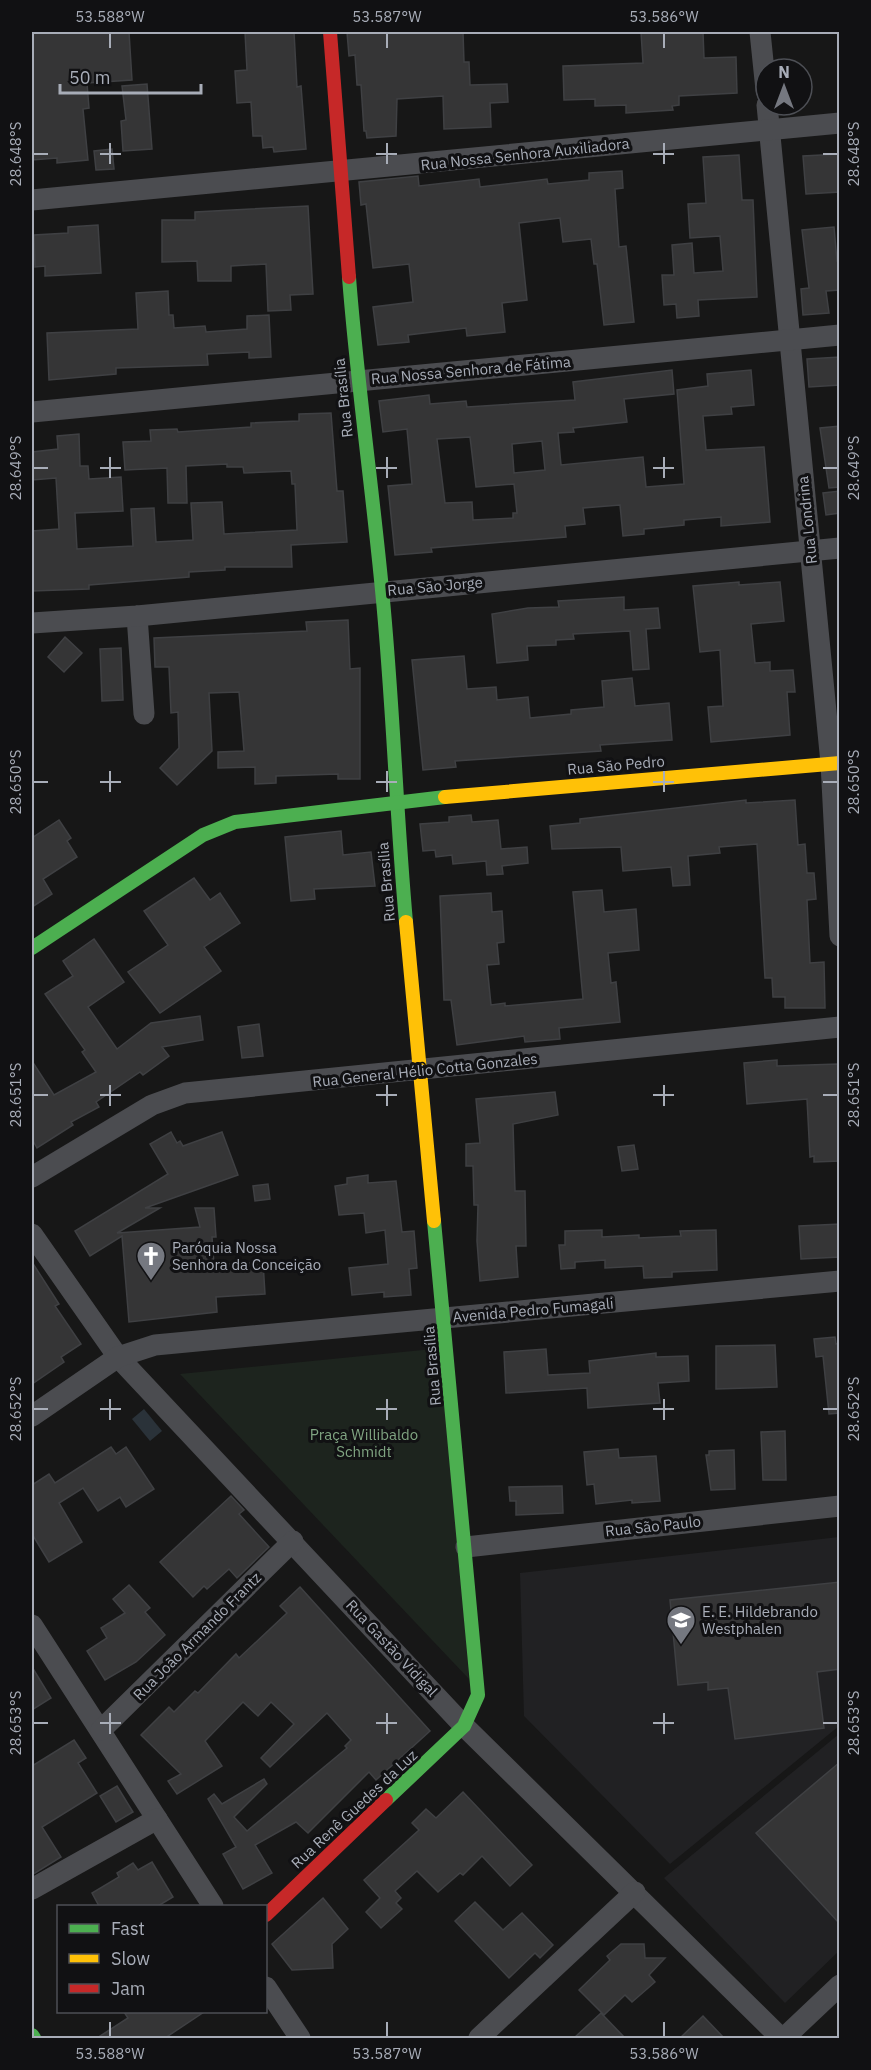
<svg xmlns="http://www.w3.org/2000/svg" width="871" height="2070" font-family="'IBM Plex Sans',sans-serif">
<rect width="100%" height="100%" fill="#171717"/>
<g fill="#212123">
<path d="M839,1537v189l-169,138 -146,-148 -4,-143z"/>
<path d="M839,1734v217l-54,52 -121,-125z"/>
</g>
<path fill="#1d241e" d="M443,1348l26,331 -289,-305z"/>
<path fill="#2a3239" d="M144,1409l18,22 -12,10 -18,-22z"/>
<g fill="#353536" stroke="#3f4043" stroke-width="1.5" fill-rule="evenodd">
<path d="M32,32h97l3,48 -45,3 2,25 -6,1 5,51 -31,3v-5l-25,2z"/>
<path d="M245,32h49l3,55 4,-1 5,63 -32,3 -1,-5 -10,1 -1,-12h-9l-2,-34 -14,1 -2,-32 12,-1z"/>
<path d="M347,32h116l1,30h5l1,23 37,-1 1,18 -18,1 1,24 -47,2 -1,-33 -46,3 -1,37 -29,2 -1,-7h-2l-3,-46h-4l-2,-30 -6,1z"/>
<path d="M641,32h62l1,26 32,-1 1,36 -58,3v9l-7,1 1,4 -47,3v-8l-31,1v-7l-31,1 -1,-34 80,-3z"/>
<path d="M147,84l5,65 -29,2 -2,-30 5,-1 -4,-34z"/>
<path d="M112,149l2,20 -18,1 -2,-19z"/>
<path d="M840,154v38l-34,2 -3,-38z"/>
<path d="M739,155l3,45h11l4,97 -59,3 1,16 -22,2 -1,-14 -12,1 -2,-30h12l-2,-30 20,-2 2,30 29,-2 -3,-35 -30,2 -2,-34 18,-1 -3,-46z"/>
<path d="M622,171l1,17 -8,1 4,58 7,-1 8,76 -30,3 -7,-61h-3l-3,-25 -28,3 -3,-24 -41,5 8,77 -25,3 3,29 -38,4 -1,-8 -58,7 1,7 -31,3 -5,-38 40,-5 -4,-38 -36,4 -7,-64 -5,1 -2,-23 59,-6 1,10 60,-7 1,8 67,-8 1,5 41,-4v-7z"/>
<path d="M308,206l5,88 -23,1 1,15 -23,1 -2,-47 -35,2v15h-33l-1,-20 -35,1v-42h33v-8z"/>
<path d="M98,225l3,48 -56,3v-10l-10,1 -1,-32 34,-2v-6z"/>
<path d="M834,227l3,34h3v29l-14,1 3,22 -26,2 -2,-26 8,-1 -7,-58z"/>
<path d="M168,291l1,24h4l1,13 31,-2 1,6 41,-3v-13l22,-1 2,42 -22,1v-6l-42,2 1,11 -92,3v6l-67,6 -2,-47 91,-4 -2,-36z"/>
<path d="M840,357v28l-31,2 -2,-28z"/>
<path d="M672,370l2,24 -50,5 3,23 -54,6 1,4 -16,1 3,32 82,-8 3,30 38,-3 -7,-94 31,-4 -1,-12 44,-4 3,35 -23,2 1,7 -29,2 3,34 58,-3 6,75 -49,4v-9l-37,3v5l-40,4v5l-21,2 -3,-31 -37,3 2,16 -20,2 1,11 -135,11 1,4 -37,3 -7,-69 24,-2 -5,-55 -24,3 -4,-31 50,-6 1,9 36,-3 1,6 108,-7 -2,-18zM470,437l6,50 38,-3 3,29h-4v5l-40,2 -1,-18 -27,1 -8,-64zM542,441l3,29 -31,3 -2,-29z"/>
<path d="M331,413l6,78h6l4,51 -56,3 1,22h-67v3l-36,2v5l-100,8v4l-57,2v-60l27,-2 -3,-51 -24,2v-28l26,-3 -1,-13 22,-2 1,32h8l1,13 32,-2 2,34 -48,2 2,36 56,-3 -2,-37 23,-1 2,34 37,-2 -2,-37 31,-1 2,32 73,-4 -2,-46h-3l-1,-13 -47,2 -1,-6h-16v-3l-41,2 1,37h-19l-1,-35 -42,2 -2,-28 28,-1 -1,-11 27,-1 1,3 73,-5v-4l48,-2v-7z"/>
<path d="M840,426v61l-11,1 -9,-60z"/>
<path d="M840,491v22l-14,2 -3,-22z"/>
<path d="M739,582v3l41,-3 4,39 -33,3 4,39 15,-1v9l23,-1 2,22h-8l3,43 -79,7 -3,-35 15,-1 -3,-56 -20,2 -7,-66z"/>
<path d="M624,597v13l34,-2 2,20 -14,1 3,40 -16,1 -3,-39 -57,3 1,5 -18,1v5l-29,1 1,14 -31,3 -5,-49 36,-6 31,-1 -1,-6z"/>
<path d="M348,620l2,49 10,-1v111h-22v-5l-62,2v7l-21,1v-17l-37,1v-16l26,-1 -5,-59 -30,1 3,58 -35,34 -17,-17 19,-20 -1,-36 -7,1 -2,-46h-14l-1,-29 153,-7 -1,-9z"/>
<path d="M65,637l17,16 -18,19 -16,-15z"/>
<path d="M121,648l2,52 -21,1 -2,-52z"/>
<path d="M464,656l3,33 29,-2 1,13 31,-3 2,21 41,-4v-4l33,-3 -2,-26 30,-3 3,28 34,-3 3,37 -72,5 1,6 -146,10 1,6 -33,3 -11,-110z"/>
<path d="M746,800v3l49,-3 3,45 7,-1 2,29h7l2,26 -9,1 3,63 14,-1 1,46h-40v-11h-12l-1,-19h-7l-8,-134 -38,3 1,6 -32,3 2,29 -17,1 -2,-19 -48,4 -2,-24 -69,2 -2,-23 30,-3v-4z"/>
<path d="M471,815l1,7 26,-2 3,29 26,-2 1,16 -26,3 1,8 -16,1 -1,-14 -33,3 -1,-9 -16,2 -1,-7 -12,1 -3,-27 29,-2v-5z"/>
<path d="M59,820l12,18 -4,3 10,16 -34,22 9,15 -20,13v-69z"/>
<path d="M341,831l2,24 28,-3 4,34 -61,3 1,10 -24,2 -6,-64z"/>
<path d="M194,878l16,22 10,-7 20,30 -36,24 17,24 -61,42 -32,-41 40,-27 -24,-34z"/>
<path d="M602,890l2,22 32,-3 3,41 -31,3 3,30 5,-1 4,40 -61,6 1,11 -35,3 -1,-6 -67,9 -6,-45h-7l-4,-104 51,-3 1,19 10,-1 2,31 -7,1 2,21 -12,1 4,40 14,-2v3l78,-7 -10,-107z"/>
<path d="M94,939l30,43 -36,25 29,42 34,-26 49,-7 3,24 -41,7 7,9 -26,19 -3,-3 -44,30 3,5 -28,15 2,3 -36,23 -5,-9v-78l22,34 42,-23 -14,-20 3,-2 -40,-56 28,-18 -10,-15z"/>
<path d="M259,1024l4,32 -21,2 -4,-31z"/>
<path d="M777,1060v6l61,-2 2,97 -26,1v-6l-4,1 -3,-58 -60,5 -3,-41z"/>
<path d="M555,1092l3,23 -45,9 2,67h10l1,55h-10l2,31 -38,4 -3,-40 1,-36h-4l-1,-39h-7v-22l14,-1 -4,-44z"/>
<path d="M171,1132l6,11 3,-2 3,5 39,-14 16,43 -93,33h15l-43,25 83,-6 -5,-19h19l2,29h-4l2,28 49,-3 2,32 -49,3 1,15 -88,10 -7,-86 -32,20 -15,-25 93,-57 -18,-30z"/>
<path d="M634,1145l4,24 -16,2 -4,-24z"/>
<path d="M368,1175v8l28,-2 6,51 12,-1 3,37 -8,1 2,26 -27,2v-5l-32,3 -3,-27 39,-4 -3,-34 -19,3 -2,-20 -25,2 -4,-29 12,-2v-6z"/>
<path d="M268,1184l2,15 -15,2 -2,-15z"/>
<path d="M840,1224v33l-39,2 -2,-33z"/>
<path d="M602,1230v7l37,-2v3l42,-2 -1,-5 36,-1 1,40 -45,2v5l-28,1 -1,-12 -38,2v-8l-30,2v6l-14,1 -2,-24h6v-14z"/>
<path d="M32,1262l27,42 -4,2 26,38 -20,13 3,5 -32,22z"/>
<path d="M835,1337l1,7 4,-1v70l-11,1 -6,-58 -7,1 -2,-18z"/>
<path d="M775,1345l2,42 -61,2v-43z"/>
<path d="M546,1349l2,26 42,-2 -1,-12 67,-8v4l32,-1 1,25 -31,2 2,20 -31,2 -41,3 -1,-20 -81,5 -2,-41z"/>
<path d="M785,1431l1,49h-23l-2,-48z"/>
<path d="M111,1447l5,7 10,-7 28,42 -28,18 -6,-10 -22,14 -15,-23 -24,15 23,39 -33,20 -17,-28v-49l17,-11 6,9z"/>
<path d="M618,1449l1,9 37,-2 4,45 -28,2v-3l-36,4 -2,-20 -7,1 -3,-33z"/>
<path d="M734,1450l1,39 -24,1 -5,-35h3v-4z"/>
<path d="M562,1486l1,27 -47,2v-14h-6l-1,-14z"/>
<path d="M231,1496l13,14 -5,4 30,33 -32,31 -8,-9 -22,20 -3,-3 -11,11 -33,-35z"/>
<path d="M840,1582v87l-23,3 7,56 -89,11 -7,-51 -20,2v-8l-30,3 -8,-85z"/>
<path d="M129,1585l21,23 -5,4 20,23 -29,27 -31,18 -18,-29 20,-13 -6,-10 24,-15 -12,-14z"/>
<path d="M300,1587l130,144 -54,49 -7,-8 -61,61 -12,-11 -41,23 17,28 -29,16 -20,-35 13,-7 -28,-48 6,-5 8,10 42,-25 3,5 -33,33 13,14 100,-83 -2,-2 6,-6 -24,-27 -57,54 -9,-9 33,-34 -23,-22 -13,14 -15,-14 -38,39 17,25 -45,28 -9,-13 13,-7 -40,-39 28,-28 5,5 21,-21 3,2 38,-39 3,4 48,-45 -7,-7z"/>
<path d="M32,1667l19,31 -19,12z"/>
<path d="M74,1740l12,18 -8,5 19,30 -55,34 19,30 -29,18v-109z"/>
<path d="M840,1762v162l-84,-91z"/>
<path d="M117,1786l16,26 -17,10 -16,-26z"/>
<path d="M463,1792l69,73 -22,21 -28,-30 -19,19 -3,-2 -22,19 -21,-21 -22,20 6,7 -5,5 6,6 -21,19 -15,-16 14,-14 -16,-18 55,-50 -7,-7 14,-14 10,9z"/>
<path d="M152,1862l21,35 -15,9h-59l-7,-13 27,-16 -2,-4 16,-10 5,7z"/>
<path d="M323,1898l25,31 -16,15 1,24 -41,2 -20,-26z"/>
<path d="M475,1902l28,28 19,-17 31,32 -13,13 -5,-5 -26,25 -54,-57z"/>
<path d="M621,1944h23l1,14h20l-16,17 6,7 -23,20 -7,-7 -21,20 -25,-25 31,-30 -3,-4z"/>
<path d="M124,2012h80l-39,26h-68l31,-20z"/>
<path d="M601,2013l24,25h-51z"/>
<path d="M703,2016l21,22h-44z"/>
</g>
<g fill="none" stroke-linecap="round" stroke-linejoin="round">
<g stroke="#4b4c50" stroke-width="21">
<path d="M760,32l6,58"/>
<path d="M767,105l64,658 9,173"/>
<path d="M32,200l808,-77"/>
<path d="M32,412l808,-77"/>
<path d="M137,616l7,98"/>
<path d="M32,623l105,-7 703,-68"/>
<path d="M32,1177l120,-72 33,-12 655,-66"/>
<path d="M32,1234l86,123 346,369 317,312"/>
<path d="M32,1416l86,-59 37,-12 685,-64"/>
<path d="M466,1547l374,-41"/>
<path d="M32,1625l181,281"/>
<path d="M101,1730l192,-189"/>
<path d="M32,1889l125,-70"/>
<path d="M266,1987l34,51"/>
<path d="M479,2038l156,-146"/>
<path d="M784,2038l56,-53"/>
</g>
<g stroke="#4caf50" stroke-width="14">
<path d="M349,277c8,105 23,208 33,313 11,110 14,221 24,332"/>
<path d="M32,948l171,-113 32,-13 210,-25"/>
<path d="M386,1800l78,-74 14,-31 -44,-474"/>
<path d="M32,2035l2,3"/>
</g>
<g stroke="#ffc107" stroke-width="14">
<path d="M445,797l395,-34"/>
<path d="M406,922l28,299"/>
</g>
<g stroke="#c62828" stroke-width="14">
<path d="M330,32l19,245"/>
<path d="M266,1915l120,-115"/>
</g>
</g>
<path fill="none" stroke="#a8adb8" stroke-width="2" d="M110,33v15M387,33v15M664,33v15M110,143v21M387,143v21M664,143v21M33,154h15M100,154h21M376,154h21M653,154h21M823,154h15M110,457v21M387,457v21M664,457v21M33,468h15M100,468h21M376,468h21M653,468h21M823,468h15M110,771v21M387,771v21M664,771v21M33,782h15M100,782h21M376,782h21M653,782h21M823,782h15M110,1085v21M387,1085v21M664,1085v21M33,1095h15M100,1095h21M376,1095h21M653,1095h21M823,1095h15M110,1399v21M387,1399v21M664,1399v21M33,1409h15M100,1409h21M376,1409h21M653,1409h21M823,1409h15M110,1713v21M387,1713v21M664,1713v21M33,1723h15M100,1723h21M376,1723h21M653,1723h21M823,1723h15M110,2022v15M387,2022v15M664,2022v15"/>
<defs>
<g id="church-pin" transform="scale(1.5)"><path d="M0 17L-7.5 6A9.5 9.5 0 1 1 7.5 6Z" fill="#757880" stroke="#111113"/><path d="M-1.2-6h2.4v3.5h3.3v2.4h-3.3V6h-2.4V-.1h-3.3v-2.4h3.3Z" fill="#fff"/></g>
<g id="school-pin" transform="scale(1.5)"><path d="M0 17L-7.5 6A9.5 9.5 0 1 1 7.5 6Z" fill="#757880" stroke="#111113"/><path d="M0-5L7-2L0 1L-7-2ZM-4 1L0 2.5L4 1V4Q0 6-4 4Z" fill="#fff"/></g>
</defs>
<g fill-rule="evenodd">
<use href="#church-pin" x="151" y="1256"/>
<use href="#school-pin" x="681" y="1620"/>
</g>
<g text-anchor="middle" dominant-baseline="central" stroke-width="6" stroke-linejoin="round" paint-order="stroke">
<g font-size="15" fill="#a8adb8" stroke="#111113">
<text transform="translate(525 154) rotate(-6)">Rua Nossa Senhora Auxiliadora</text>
<text transform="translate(471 370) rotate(-5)">Rua Nossa Senhora de Fátima</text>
<text transform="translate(343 398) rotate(-96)">Rua Brasília</text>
<text transform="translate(807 520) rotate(-96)">Rua Londrina</text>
<text transform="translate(435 586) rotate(-5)">Rua São Jorge</text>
<text transform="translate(616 765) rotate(-5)">Rua São Pedro</text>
<text transform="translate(386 882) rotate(-95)">Rua Brasília</text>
<text transform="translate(425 1070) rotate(-6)">Rua General Hélio Cotta Gonzales</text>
<text transform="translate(533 1310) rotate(-5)">Avenida Pedro Fumagali</text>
<text transform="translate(432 1366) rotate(-95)">Rua Brasília</text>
<text transform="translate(653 1526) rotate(-6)">Rua São Paulo</text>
<text transform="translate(197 1636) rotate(-45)">Rua João Armando Frantz</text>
<text transform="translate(392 1648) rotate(47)">Rua Gastão Vidigal</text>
<text transform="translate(354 1809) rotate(-43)">Rua Renê Guedes da Luz</text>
</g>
<g font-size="15" fill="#a8adb8" stroke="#111113" text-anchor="start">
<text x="172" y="1247">Paróquia Nossa<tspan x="172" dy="17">Senhora da Conceição</tspan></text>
<text x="702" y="1611">E. E. Hildebrando<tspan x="702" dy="17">Westphalen</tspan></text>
</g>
<g font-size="15" fill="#7fa381" stroke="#111113">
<text x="364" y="1434">Praça Willibaldo<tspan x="364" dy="17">Schmidt</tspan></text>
</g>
</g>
<rect width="871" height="2070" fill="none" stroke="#111113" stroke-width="66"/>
<rect x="57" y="1905" width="210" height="108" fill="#111113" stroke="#4d4f55" stroke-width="1.5"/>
<rect x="69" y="1924" width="30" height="9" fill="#4caf50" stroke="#4d4f55" stroke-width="1.5"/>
<text x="111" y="1935" font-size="18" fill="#a8adb8">Fast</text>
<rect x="69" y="1954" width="30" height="9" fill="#ffc107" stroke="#4d4f55" stroke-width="1.5"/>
<text x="111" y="1965" font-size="18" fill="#a8adb8">Slow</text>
<rect x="69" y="1984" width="30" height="9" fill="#c62828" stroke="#4d4f55" stroke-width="1.5"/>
<text x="111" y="1995" font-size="18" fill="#a8adb8">Jam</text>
<g transform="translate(784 87)"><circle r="28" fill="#111113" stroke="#4d4f55" stroke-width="1.5"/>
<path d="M0-4.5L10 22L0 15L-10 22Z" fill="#757880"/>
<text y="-9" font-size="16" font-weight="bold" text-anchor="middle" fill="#a8adb8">N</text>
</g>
<path d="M60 84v9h141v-9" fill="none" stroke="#a8adb8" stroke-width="3"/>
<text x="69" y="84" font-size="18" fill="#a8adb8" stroke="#111113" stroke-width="4.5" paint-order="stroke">50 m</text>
<rect x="33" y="33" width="805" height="2004" fill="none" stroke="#a8adb8" stroke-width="2"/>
<g font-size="15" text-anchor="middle" fill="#a8adb8">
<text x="110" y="22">53.588°W</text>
<text x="387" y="22">53.587°W</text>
<text x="664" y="22">53.586°W</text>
<text transform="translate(16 154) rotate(-90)" y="5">28.648°S</text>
<text transform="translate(854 154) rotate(-90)" y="5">28.648°S</text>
<text transform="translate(16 468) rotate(-90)" y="5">28.649°S</text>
<text transform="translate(854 468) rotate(-90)" y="5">28.649°S</text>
<text transform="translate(16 782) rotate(-90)" y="5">28.650°S</text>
<text transform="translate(854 782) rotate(-90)" y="5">28.650°S</text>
<text transform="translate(16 1095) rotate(-90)" y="5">28.651°S</text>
<text transform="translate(854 1095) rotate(-90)" y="5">28.651°S</text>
<text transform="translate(16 1409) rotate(-90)" y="5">28.652°S</text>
<text transform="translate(854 1409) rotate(-90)" y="5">28.652°S</text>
<text transform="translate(16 1723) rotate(-90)" y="5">28.653°S</text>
<text transform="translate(854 1723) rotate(-90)" y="5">28.653°S</text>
<text x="110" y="2059">53.588°W</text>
<text x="387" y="2059">53.587°W</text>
<text x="664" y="2059">53.586°W</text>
</g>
</svg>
